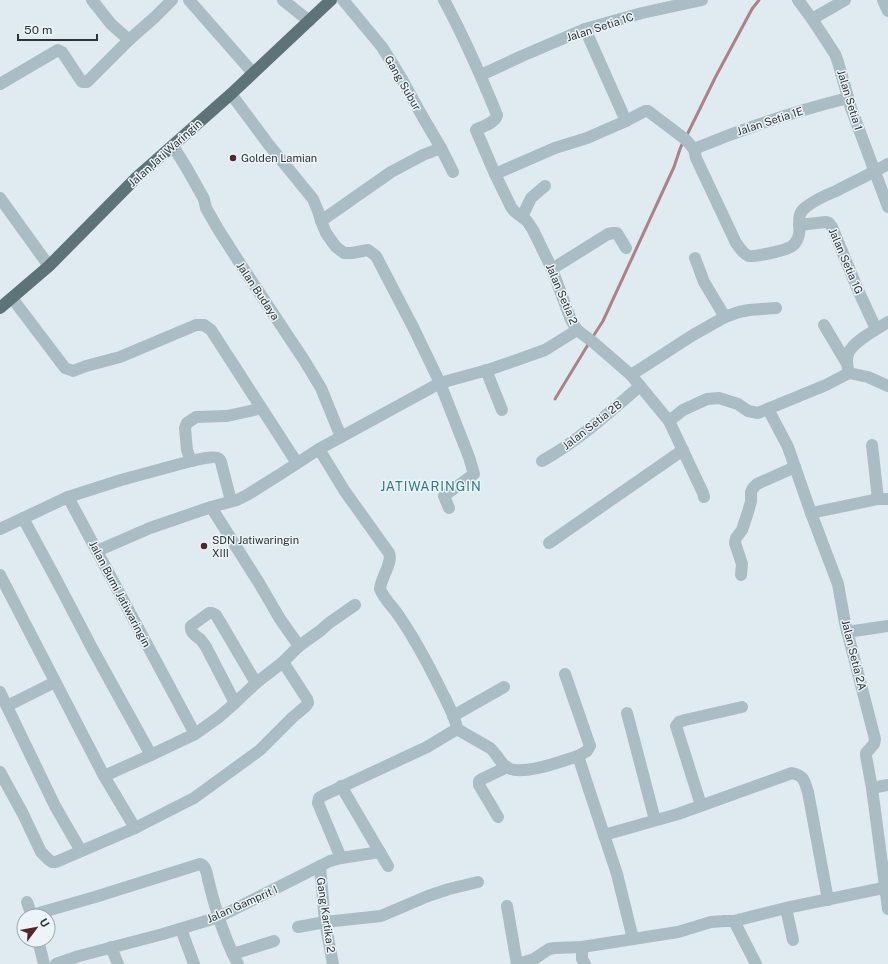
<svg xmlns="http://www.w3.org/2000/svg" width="888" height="964" font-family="'Public Sans',sans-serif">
<rect width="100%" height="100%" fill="#e0ebf1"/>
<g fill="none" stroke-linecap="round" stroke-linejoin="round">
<g stroke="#ab8288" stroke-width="3">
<path d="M686,137l30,-61 36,-67 7,-9"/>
<path d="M592,338l11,-17 71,-154 6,-18 3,-7"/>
<path d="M555,399l34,-56"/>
</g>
<g stroke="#aabdc5" stroke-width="12">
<path d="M92,0l19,24 18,16"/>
<path d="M189,0l64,73"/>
<path d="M283,0l26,21"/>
<path d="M343,0l39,47 21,34 18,33 20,34 12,24"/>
<path d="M444,0c20,37 37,76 53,115 -2,8 -13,11 -20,14l-1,1 19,44 16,33 3,4 13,10 6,9 19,39 19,51 6,10 16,12 38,33 38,46 34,72 1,4"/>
<path d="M798,0l14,19 23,35 3,8 13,46 37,99"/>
<path d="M883,0l5,11"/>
<path d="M812,19l33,-19"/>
<path d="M585,29l41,92 19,-10h3l37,28 9,10 2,9 40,85c4,5 7,11 13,13 5,1 34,-5 39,-8 4,-1 7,-4 9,-8 7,-12 -4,-24 9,-33 9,-7 20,-12 30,-16 17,-9 35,-17 52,-27"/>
<path d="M481,75l41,-19 63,-27 57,-16 60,-13"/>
<path d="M0,84l58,-34 4,2 20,30h5l42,-42 26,-23 17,-17"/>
<path d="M231,94l38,51 44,54 5,12 3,10 5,12 10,14 8,6h8l16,-3 8,6 38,73 26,54 29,74 5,17 -30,22 5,12"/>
<path d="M173,146l13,21 18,32 2,9 12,21 23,36 63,95 17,28 20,49"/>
<path d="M694,149c50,-21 102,-38 154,-51"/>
<path d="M495,174l60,-26 32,-10 39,-17"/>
<path d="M0,198l49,68"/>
<path d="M522,217l9,-19 14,-12"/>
<path d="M321,221l70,-49 32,-17 18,-7"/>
<path d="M799,225l27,-3 3,1 3,4 26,63 18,39"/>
<path d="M695,258l9,24 21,35"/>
<path d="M552,269l56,-35 5,-1h4l9,15"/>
<path d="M12,298l53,70 8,3 13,-5 34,-9 76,-32h8l7,5 86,133"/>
<path d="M888,322c-11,7 -36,20 -40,32 -2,6 -1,12 1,19l19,4 20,9"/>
<path d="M824,325l22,37"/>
<path d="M486,370l16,40"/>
<path d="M631,375l62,-40 32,-18 14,-5 10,-2 27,-2"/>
<path d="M768,409l20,38 23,66 27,71 7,39 30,116 -1,5 -8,9v3l6,32 16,121"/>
<path d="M669,421l14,-11 24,-11 12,-1 19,6 10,7 10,2 68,-28 23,-12"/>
<path d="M872,445l6,54"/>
<path d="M319,449l25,41 45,63c4,10 -8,24 -9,36 4,10 13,18 19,27 18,26 33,56 47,84 4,9 10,19 11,29"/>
<path d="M191,461l-4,-11 -2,-22 2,-5 9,-6 31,-1 23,-5 11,-3"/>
<path d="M542,461c36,-20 67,-48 98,-75"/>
<path d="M68,497l127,237"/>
<path d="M211,507l48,76 21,36 19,27"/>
<path d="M811,513l67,-14h10"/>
<path d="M23,518l34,63 35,67 59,107"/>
<path d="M0,529l68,-32 53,-17 70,-19c6,-1 24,-6 28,-2 1,1 2,2 2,3l10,39"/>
<path d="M549,543l134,-93"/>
<path d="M97,551l53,-23 61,-21 26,-7 10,-5 32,-20 40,-26 121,-66 51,-14 54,-19 32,-20"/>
<path d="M0,575l104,201"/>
<path d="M741,575l1,-11 -7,-21 1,-5 6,-8 6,-18 3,-11v-9l2,-4 4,-4 38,-17"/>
<path d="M847,632l41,-6"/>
<path d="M565,674l25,72 -3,5 -9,5"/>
<path d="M0,692l55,114 26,45"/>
<path d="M235,703l-29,-56c-2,-3 -4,-6 -6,-8 -5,-4 -10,-6 -9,-13l18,-13h3l4,2 40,68"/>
<path d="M7,706l48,-24"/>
<path d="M627,713l28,107"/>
<path d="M453,716l51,-29"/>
<path d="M457,729l33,19c6,5 10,14 16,19 15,10 56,-6 72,-11l26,79 74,-21 114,-41c13,3 12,8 16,19l20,108"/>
<path d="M0,772l23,42 18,38 8,8 3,2h4l79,-34 59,-30 66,-48 33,-33 13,-11 2,-3 -1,-4 -24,-37"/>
<path d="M341,786l47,80"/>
<path d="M872,788l16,-3"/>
<path d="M701,805l-25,-79 3,-4 6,-2 57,-13"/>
<path d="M498,817l-19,-32v-4l3,-2 25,-12"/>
<path d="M135,828l-31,-52 47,-21 44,-21 24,-17 16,-14 21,-20 27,-21 16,-16 21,-15 9,-8 26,-18"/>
<path d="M604,835l13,39 16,65"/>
<path d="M341,858l-23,-55 1,-5 5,-3 103,-48 30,-18"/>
<path d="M320,866l5,56 8,42"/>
<path d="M27,902l5,14"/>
<path d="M507,906l10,58"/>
<path d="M786,908l7,32"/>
<path d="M32,915l63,-18 105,-33c6,2 7,9 8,15 7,29 16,59 30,85"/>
<path d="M734,921l22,43"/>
<path d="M298,927l27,-5 56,-6 47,-20 21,-7 29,-7"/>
<path d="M181,929l13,35"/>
<path d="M38,940l6,24"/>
<path d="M111,947l7,17"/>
<path d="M582,947v12l3,5"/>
<path d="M233,954l41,-13"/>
<path d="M56,964l23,-8 84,-22 56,-17 111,-56 11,-3 39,-6"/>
<path d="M518,964l16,-5 15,-10 6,-1 27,-1 96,-15 33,-10 14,-1h9l52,-13 102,-21"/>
</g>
<path stroke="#5e7377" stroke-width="12" d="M0,308l49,-42 88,-89 94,-83 100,-94"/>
</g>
<g fill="#54252a" stroke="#ecf4f9" stroke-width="1.5">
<circle cx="233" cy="158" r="4"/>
<circle cx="204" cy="546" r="4"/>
</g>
<g text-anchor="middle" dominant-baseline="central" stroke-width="3" stroke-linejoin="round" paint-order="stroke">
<g font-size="11" fill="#2b3537" stroke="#ecf4f9">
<text transform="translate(600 27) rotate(-18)">Jalan Setia 1C</text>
<text transform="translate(403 83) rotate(60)">Gang Subur</text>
<text transform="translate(850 100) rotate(73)">Jalan Setia 1</text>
<text transform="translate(770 121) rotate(-18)">Jalan Setia 1E</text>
<text transform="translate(165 153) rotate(-42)">Jalan Jati Waringin</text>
<text transform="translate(846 261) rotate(67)">Jalan Setia 1G</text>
<text transform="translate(258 291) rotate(56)">Jalan Budaya</text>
<text transform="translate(562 294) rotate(67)">Jalan Setia 2</text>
<text transform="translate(592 425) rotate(-38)">Jalan Setia 2B</text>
<text transform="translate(120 594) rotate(62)">Jalan Bumi Jatiwaringin</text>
<text transform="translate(854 655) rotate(76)">Jalan Setia 2A</text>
<text transform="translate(242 904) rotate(-24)">Jalan Gamprit I</text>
<text transform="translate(326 915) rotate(82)">Gang Kartika 2</text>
</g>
<g font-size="11" fill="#2b3537" stroke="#ecf4f9" text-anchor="start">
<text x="241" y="158">Golden Lamian</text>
<text x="212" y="540">SDN Jatiwaringin<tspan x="212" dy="13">XIII</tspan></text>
</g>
<g font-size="13" letter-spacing="1" fill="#2d797d" stroke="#ecf4f9">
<text x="431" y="486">JATIWARINGIN</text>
</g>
</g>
<g transform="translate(36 928) rotate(58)"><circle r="19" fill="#ecf4f9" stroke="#9fa8ab"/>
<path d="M0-3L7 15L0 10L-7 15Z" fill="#54252a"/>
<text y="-6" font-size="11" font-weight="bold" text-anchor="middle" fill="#2b3537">U</text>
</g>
<path d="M18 34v6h79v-6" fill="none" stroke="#2b3537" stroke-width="2"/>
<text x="24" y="34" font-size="12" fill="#2b3537" stroke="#ecf4f9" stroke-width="3" paint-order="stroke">50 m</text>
</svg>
